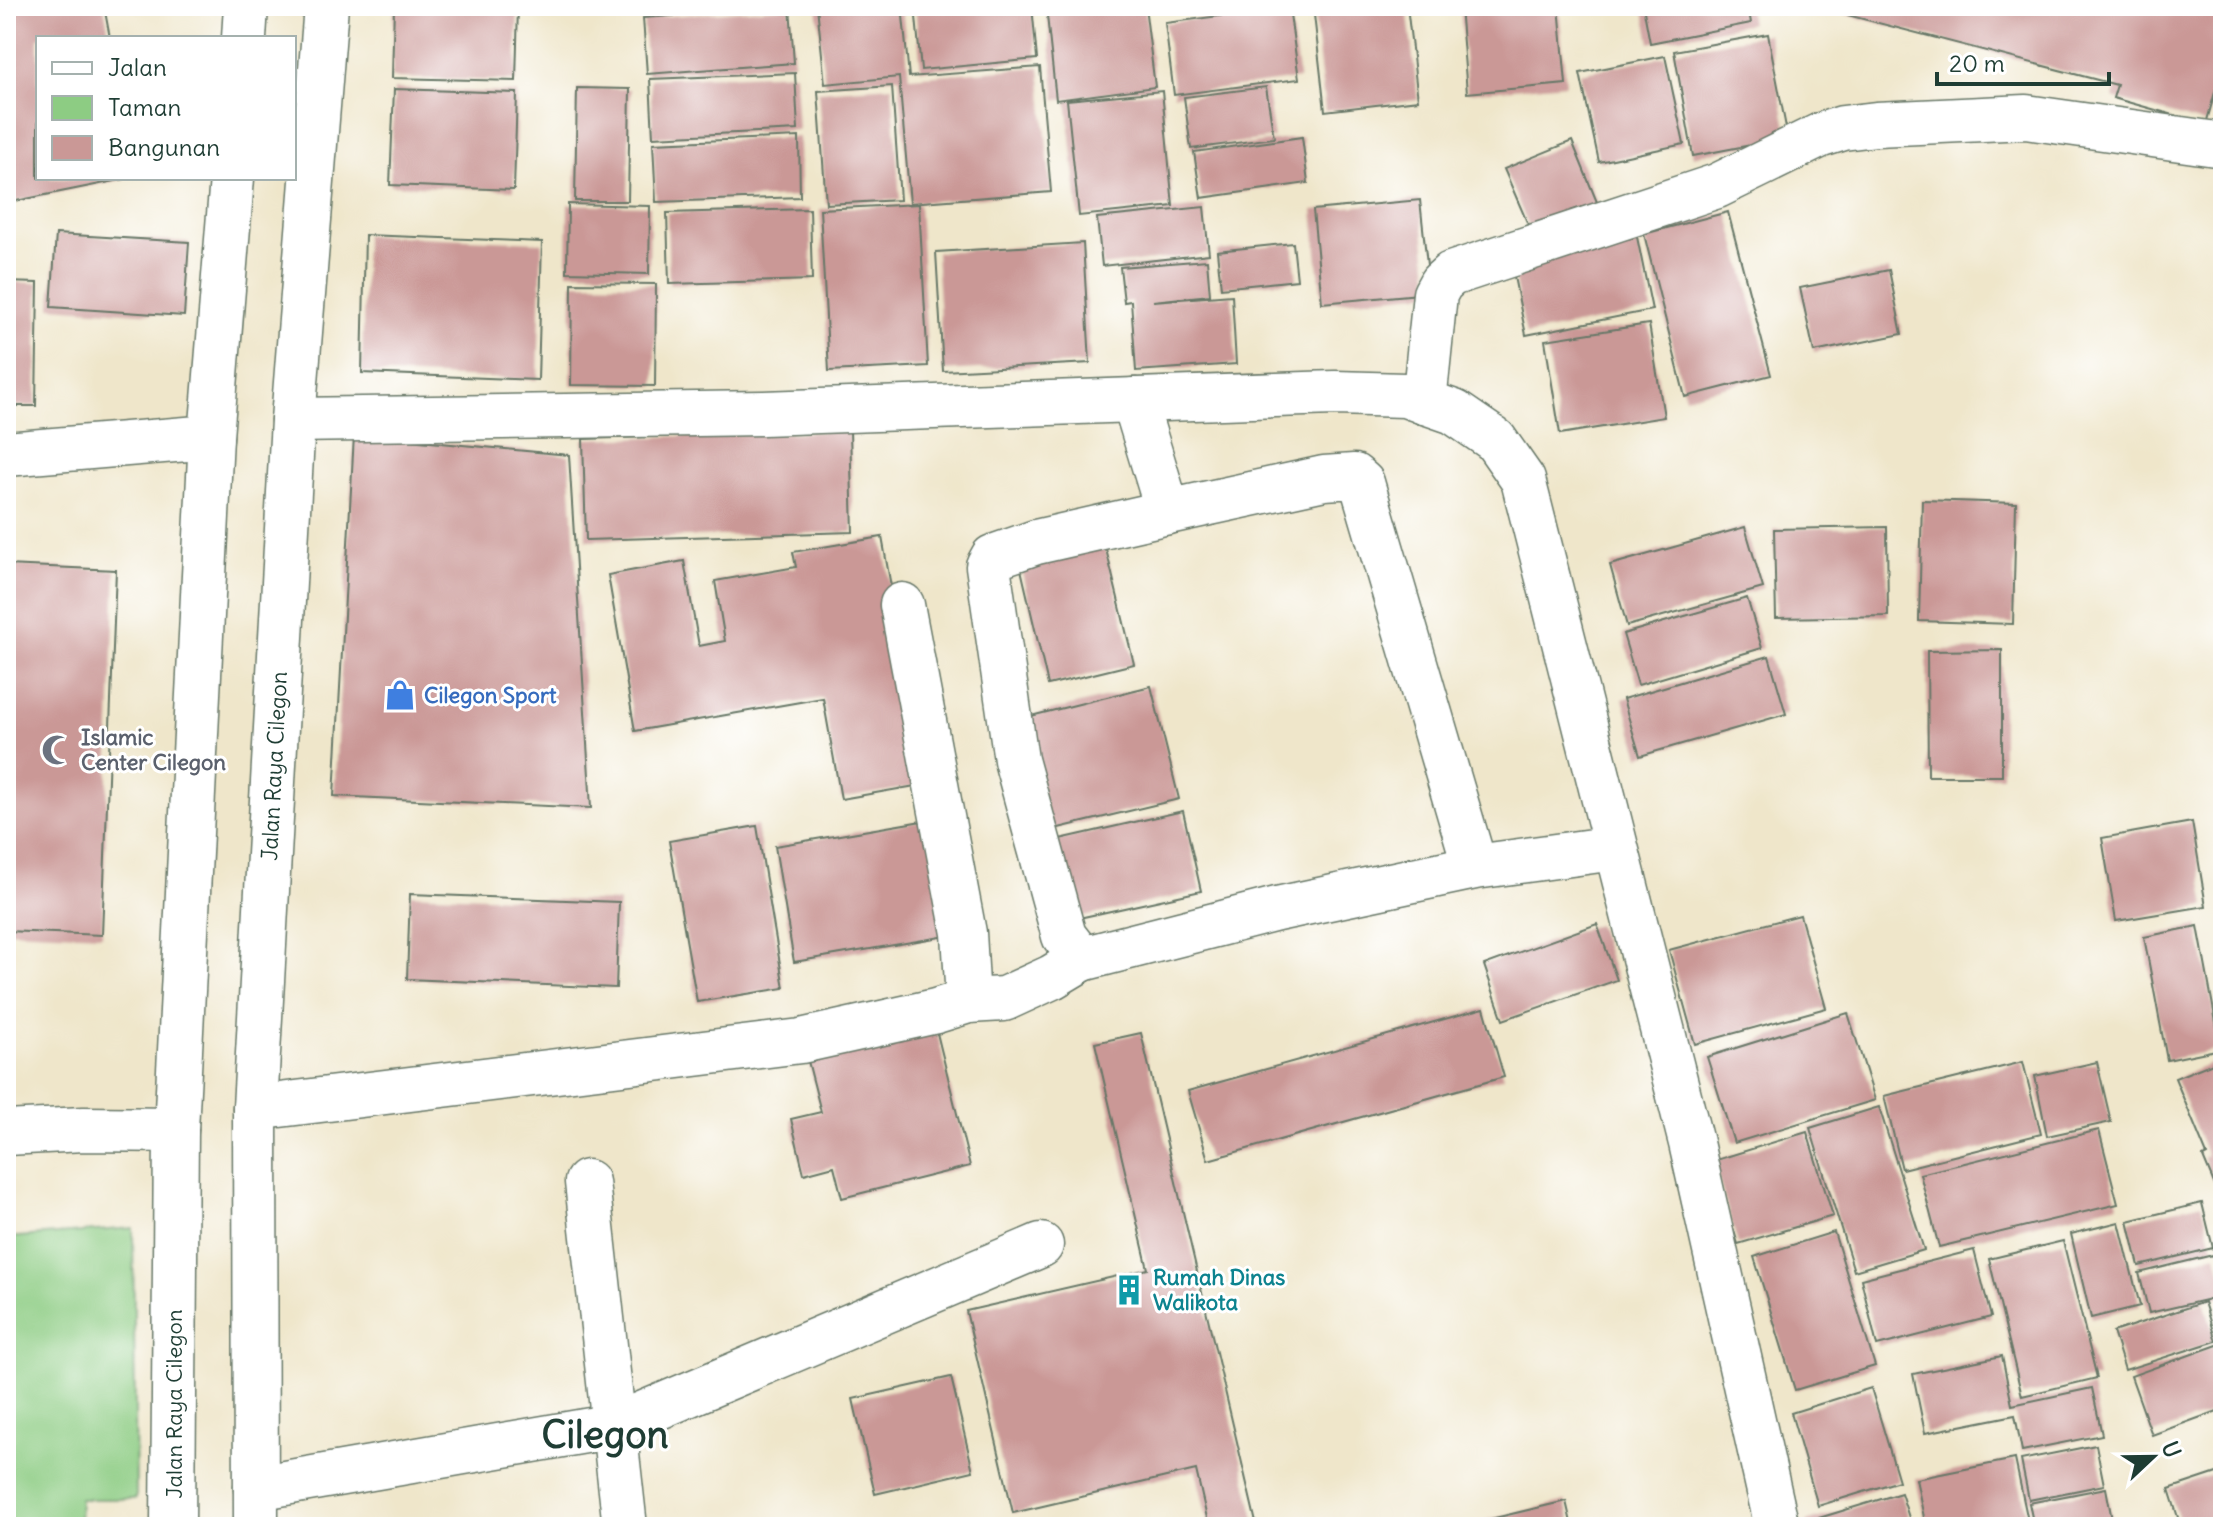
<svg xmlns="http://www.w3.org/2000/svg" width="2229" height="1533" font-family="Delius,sans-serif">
<rect width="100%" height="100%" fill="#fff"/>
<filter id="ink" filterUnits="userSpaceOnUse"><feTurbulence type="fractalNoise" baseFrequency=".0125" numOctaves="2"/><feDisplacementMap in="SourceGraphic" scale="16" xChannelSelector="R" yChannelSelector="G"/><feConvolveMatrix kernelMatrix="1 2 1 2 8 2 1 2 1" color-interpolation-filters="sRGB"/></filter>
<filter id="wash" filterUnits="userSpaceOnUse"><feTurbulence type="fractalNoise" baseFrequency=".006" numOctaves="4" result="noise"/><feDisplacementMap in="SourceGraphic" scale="32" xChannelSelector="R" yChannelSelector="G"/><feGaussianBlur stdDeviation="1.8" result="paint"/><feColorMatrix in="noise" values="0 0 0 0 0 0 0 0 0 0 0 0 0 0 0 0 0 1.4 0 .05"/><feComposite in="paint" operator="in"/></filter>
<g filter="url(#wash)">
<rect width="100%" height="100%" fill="#efe6ca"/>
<path fill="#8dcc83" stroke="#56845c" stroke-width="2" d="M133,1228l3,271h-56l-1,28h-73v-289z"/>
<g id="blocks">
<g fill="#ca9896">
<path d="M6,6h98l6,32h-72v140l87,1 -119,24z"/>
<path d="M394,6h124l-2,75 -124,-3z"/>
<path d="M576,6h57v3l-57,3z"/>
<path d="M817,6h85l7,71 131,-10 11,125 -141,11 -11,-126 -74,7z"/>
<path d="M915,6h117l5,53 -116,11z"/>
<path d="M1046,6h99l10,81 -99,13z"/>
<path d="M1313,6h94l11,94 -93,11z"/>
<path d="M1460,6h99l7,78 -99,9z"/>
<path d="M1643,6h105l3,17 -101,20z"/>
<path d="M1831,6h392v58l-17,60 -93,-26 4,-13 -285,-74z"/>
<path d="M790,7l4,56 -147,11 -4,-56z"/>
<path d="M1289,7l10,72 -125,16 -9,-72z"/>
<path d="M1768,34l20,104 -95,18 -19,-105z"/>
<path d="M1665,56l19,88 -85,18 -19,-89z"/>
<path d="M795,73l3,57 -145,7 -3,-58z"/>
<path d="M892,86l8,114 -74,4 -8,-113z"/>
<path d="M1266,87l8,51 -83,11 -7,-52z"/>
<path d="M577,88l53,1 -2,112h-53z"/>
<path d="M394,89l123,4 -3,97 -124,-5z"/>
<path d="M1162,91l11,115 -94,10 -12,-116z"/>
<path d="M799,137l1,60 -144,5 -3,-59z"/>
<path d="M1302,137l6,46 -107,15 -7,-46z"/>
<path d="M1572,141l27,66 -66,29 -29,-67z"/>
<path d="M1420,200l10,93 -108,10 -9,-93z"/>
<path d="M568,204l82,2 -1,68 -82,-2z"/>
<path d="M919,204l9,162 -99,5 -9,-162z"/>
<path d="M1204,207l5,47 -107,12 -5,-48z"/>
<path d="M810,209l2,71 -143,4 -2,-71z"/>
<path d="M1728,212l43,163 -86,22 -41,-163z"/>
<path d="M56,234l133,8 -5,74 -133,-9z"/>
<path d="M365,235l177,7 -4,138 -176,-7z"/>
<path d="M1637,237l15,73 -126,25 -15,-73z"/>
<path d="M1083,243l7,120 -147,8 -7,-119z"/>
<path d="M1293,243l4,37 -76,8 -4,-37z"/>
<path d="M1207,260l3,35 -57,6 79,-6 4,69 -100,7 -5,-70 -7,1 -4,-35z"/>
<path d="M1889,270l13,64 -88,18 -14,-64z"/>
<path d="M6,282l32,1 -2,123h-30z"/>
<path d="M572,283l84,1 -1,102 -84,-1z"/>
<path d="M1649,324l15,93 -104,17 -15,-94z"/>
<path d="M850,431l3,101 -267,8 -3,-101z"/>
<path d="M354,435l215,20 22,353 -257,-12z"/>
<path d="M1922,500l94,3 -3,121 -94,-3z"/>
<path d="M1745,527l18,61 -136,38 -17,-61z"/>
<path d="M1887,527l1,89 -112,2 -2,-89z"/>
<path d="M882,537l45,247 -86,15 -18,-101 -188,33 -27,-156 76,-14 15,85 26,-5 -10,-60 81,-14 -3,-15z"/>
<path d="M1105,545l29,119 -86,21 -28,-120z"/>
<path d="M6,565l110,5 -14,365 -96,-4z"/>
<path d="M1747,598l15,50 -124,37 -15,-51z"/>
<path d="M2002,650v126h-74l-1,-125z"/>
<path d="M1769,656l17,58 -146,42 -17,-57z"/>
<path d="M1151,686l28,113 -133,32 -27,-112z"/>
<path d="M1183,811l18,80 -131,29 -19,-79z"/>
<path d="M928,820l19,116 -153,26 -19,-116z"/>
<path d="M2192,822l14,84 -90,15 -14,-83z"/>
<path d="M757,826l27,162 -87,14 -28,-161z"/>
<path d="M410,894l209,8 -3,86 -209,-9z"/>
<path d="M1800,915l26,93 -131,36 -26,-94z"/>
<path d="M1597,924l20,56 -114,40 -19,-55z"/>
<path d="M2198,926l23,123 -54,11 -23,-123z"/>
<path d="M1484,1008l20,69 -296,83 -20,-69z"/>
<path d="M1848,1013l27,87 -141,43 -27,-86z"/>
<path d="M936,1029l34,137 -128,32 -8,-32 -30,8 -13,-55 30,-7 -13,-51z"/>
<path d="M1141,1033l116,494h-48l-13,-57 -183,43 -47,-202 182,-42 -53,-226z"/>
<path d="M2223,1059v146l-20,-48 4,-2 -32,-77z"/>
<path d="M2023,1062l18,72 -139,35 -18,-73z"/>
<path d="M2097,1062l14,60 -64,14 -12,-60z"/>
<path d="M1879,1107l45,143 -70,21 -44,-143z"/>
<path d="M2099,1130l19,74 -179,43 -19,-73z"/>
<path d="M1807,1132l26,84 -95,28 -25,-83z"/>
<path d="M2202,1203l11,45 -74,18 -11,-45z"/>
<path d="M2119,1222l21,84 -49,12 -20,-84z"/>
<path d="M1834,1232l41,134 -80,24 -41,-133z"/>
<path d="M2063,1241l34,137 -75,18 -33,-137z"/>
<path d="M1974,1250l17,67 -114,29 -16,-67z"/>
<path d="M2217,1254l6,24v18l-74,17 -10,-40z"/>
<path d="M2204,1302l12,39 -91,29 -12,-38z"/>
<path d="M2223,1343v66l-71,26 -21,-59z"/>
<path d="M2002,1356l10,49 80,-17 10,47 -80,16 -7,-36 -90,18 -12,-59z"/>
<path d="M951,1377l22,94 -98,23 -22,-95z"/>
<path d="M1871,1388l28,93 -81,25 -27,-93z"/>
<path d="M2096,1445l8,40 -75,15 -8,-40z"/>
<path d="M2015,1459l14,67 -103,1 -10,-48z"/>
<path d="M2223,1471v56h-42l-12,-38z"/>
<path d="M2106,1488l7,37 -79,2 -5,-24z"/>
<path d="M1901,1493l11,34h-104l-2,-5z"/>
<path d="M1566,1501l6,26h-111v-1z"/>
</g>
</g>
</g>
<g filter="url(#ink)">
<use href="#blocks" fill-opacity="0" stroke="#687868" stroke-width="2"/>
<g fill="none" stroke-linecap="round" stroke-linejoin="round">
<g stroke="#687868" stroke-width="47">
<g id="minor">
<path d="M1134,400l34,112"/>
<path d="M1424,402l11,-108 6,-11 10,-9 266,-88 104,-51 22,-7 33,-4 150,-7 197,28"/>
<path d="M293,420l470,-7 572,-20 70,2 49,17 41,28 28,40 168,663 86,384"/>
<path d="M6,454l205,-17"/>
<path d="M1475,867l-113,-384 -8,-7 -30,2 -156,34 -132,30 -43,15 -5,9 28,194 48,176 18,23 195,-50 198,-42 140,-19"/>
<path d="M968,1001l36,-2 48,-22 30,-18"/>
<path d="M255,1108l546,-67 135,-30 32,-10 -4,-68 -62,-328"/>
<path d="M6,1133l78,-4 92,1"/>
<path d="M587,1182l38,345"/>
<path d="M256,1488l358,-62 427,-181"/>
</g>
</g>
<g stroke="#687868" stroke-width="47">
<g id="highway">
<path d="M244,38l2,-32"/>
<path d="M173,1527l3,-397 35,-693 21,-259"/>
<path d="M256,1527l-1,-419 38,-688 33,-414"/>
</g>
</g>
<use href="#minor" stroke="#fff" stroke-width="44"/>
<use href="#highway" stroke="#fff" stroke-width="44"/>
</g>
</g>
<defs>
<g id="shop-bare" transform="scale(2.4)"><path d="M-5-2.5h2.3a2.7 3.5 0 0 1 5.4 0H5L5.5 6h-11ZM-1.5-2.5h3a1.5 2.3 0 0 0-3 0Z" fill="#3f7fe0" stroke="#fff" stroke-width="2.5" paint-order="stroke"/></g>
<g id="mosque-bare" transform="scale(2.4)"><path d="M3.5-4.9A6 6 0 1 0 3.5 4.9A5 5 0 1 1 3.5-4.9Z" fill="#6b7280" stroke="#fff" stroke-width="2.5" paint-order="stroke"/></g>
<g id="building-bare" transform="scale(2.4)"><path d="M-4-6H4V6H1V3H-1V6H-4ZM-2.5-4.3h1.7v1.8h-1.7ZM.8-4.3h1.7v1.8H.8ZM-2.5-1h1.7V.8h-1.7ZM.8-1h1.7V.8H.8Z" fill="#0f9aa8" stroke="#fff" stroke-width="2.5" paint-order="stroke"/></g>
</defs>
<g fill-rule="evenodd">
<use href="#shop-bare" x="400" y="695"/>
<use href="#mosque-bare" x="57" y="750"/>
<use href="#building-bare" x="1129" y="1290"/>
</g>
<g text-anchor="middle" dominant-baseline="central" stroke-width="6" stroke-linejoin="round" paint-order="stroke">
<g font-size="22" font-weight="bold" fill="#366cbe" stroke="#fff" text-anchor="start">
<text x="424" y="695">Cilegon Sport</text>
</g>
<g font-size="22" font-weight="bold" fill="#5b616d" stroke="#fff" text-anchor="start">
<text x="81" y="737">Islamic<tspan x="81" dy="25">Center Cilegon</tspan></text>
</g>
<g font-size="22" fill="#1f3d34" stroke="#fff">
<text transform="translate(274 766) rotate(-87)">Jalan Raya Cilegon</text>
<text transform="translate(174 1404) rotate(-90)">Jalan Raya Cilegon</text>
</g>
<g font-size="22" font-weight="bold" fill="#0d838f" stroke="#fff" text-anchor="start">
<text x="1153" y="1277">Rumah Dinas<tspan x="1153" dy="25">Walikota</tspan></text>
</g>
<g font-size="38" font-weight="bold" fill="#1f3d34" stroke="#fff">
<text x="605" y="1434">Cilegon</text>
</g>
</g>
<rect width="2229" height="1533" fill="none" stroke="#fff" stroke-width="32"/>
<rect x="36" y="36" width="260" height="144" fill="#ffffff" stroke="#a5b1ae" stroke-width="2"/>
<rect x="52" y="62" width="40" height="12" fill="#ffffff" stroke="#a5b1ae" stroke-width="2"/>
<text x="108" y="76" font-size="24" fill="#1f3d34">Jalan</text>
<rect x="52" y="96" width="40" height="24" fill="#8dcc83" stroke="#a5b1ae" stroke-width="2"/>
<text x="108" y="116" font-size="24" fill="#1f3d34">Taman</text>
<rect x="52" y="136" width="40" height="24" fill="#ca9896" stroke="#a5b1ae" stroke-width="2"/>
<text x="108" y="156" font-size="24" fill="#1f3d34">Bangunan</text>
<g transform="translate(2153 1457) rotate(68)" stroke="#ffffff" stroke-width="6" paint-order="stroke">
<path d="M0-6L14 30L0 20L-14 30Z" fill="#1f3d34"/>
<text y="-12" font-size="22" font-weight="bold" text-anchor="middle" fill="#1f3d34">U</text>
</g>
<path d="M1937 72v12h172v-12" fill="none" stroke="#1f3d34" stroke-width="4"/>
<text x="1949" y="72" font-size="24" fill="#1f3d34" stroke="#ffffff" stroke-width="6" paint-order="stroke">20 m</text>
</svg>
